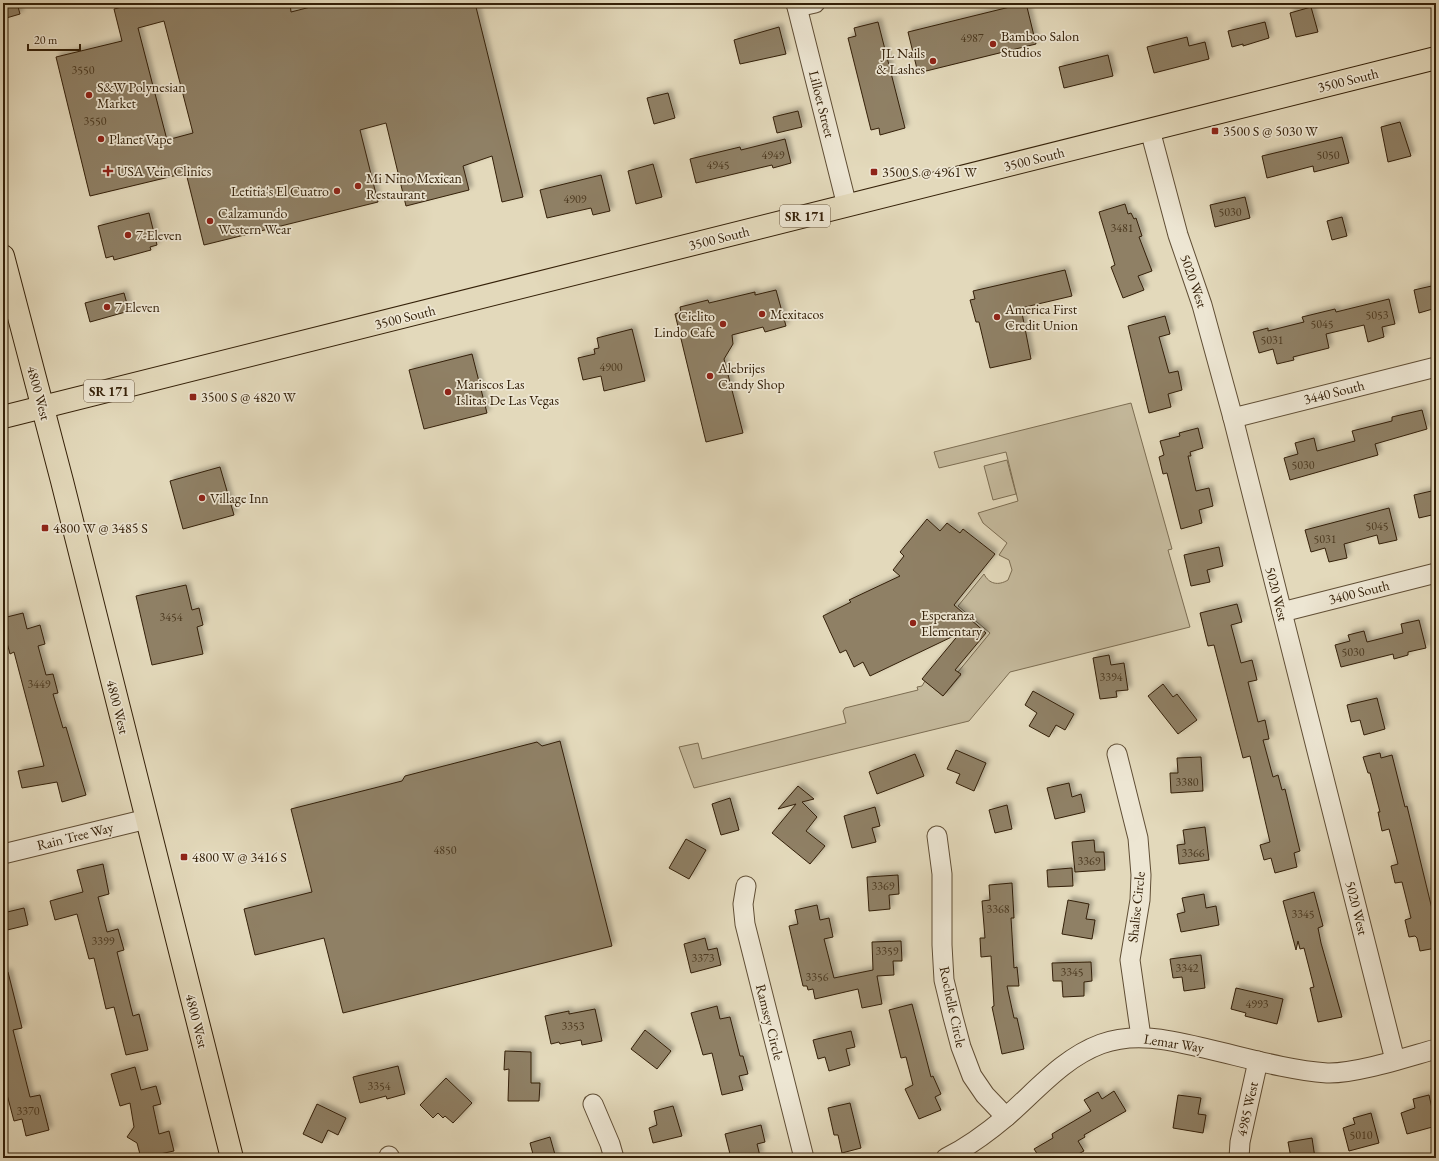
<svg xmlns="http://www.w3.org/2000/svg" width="1439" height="1161" font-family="'EB Garamond',serif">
<defs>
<filter id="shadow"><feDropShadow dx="3.5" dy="-3.5" stdDeviation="2" flood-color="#0004"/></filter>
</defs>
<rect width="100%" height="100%" fill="#e3d9bb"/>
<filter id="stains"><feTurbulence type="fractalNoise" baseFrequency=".005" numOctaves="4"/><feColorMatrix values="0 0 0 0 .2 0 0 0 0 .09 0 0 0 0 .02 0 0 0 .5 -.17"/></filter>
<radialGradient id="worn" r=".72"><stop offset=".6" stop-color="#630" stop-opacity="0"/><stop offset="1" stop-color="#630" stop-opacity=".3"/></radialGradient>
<g fill="#c5ba9d" stroke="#7c6d52">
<path d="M1131,403l41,146 -4,1 22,77 -180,45 -41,49 -275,67 -15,-41 19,-4 4,16 144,-36 -3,-12 2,-3 73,-18 -1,-3 5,-1 3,-5 18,15 18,-21 -3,-3 32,-39 -32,-27 26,-32c5,10 14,12 24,6l4,-10 -3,-10 -10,-5 8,-12 -24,-20 -5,-10 40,-12 -12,-49 -67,16 -5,-16z"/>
<path d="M1007,460l9,34 -23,6 -9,-34z"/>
</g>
<g fill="#8f8065" stroke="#342008" fill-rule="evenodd" filter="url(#shadow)">
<path d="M3,3h14l3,11 -17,5z"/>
<path d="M138,3h152l1,9 35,-9h149l48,194 -21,5 -10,-46 -29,10 6,24 -63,16 -20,-83 -26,7 18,72 -174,43 -18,-72 -96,23 -34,-139 66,-16 -8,-32zM164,21l29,112 -26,7 -29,-112z"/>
<path d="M1026,3l10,41 -118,29 -10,-41z"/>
<path d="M1311,7l7,25 -22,5 -6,-24z"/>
<path d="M878,22l27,106 -25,7 -1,-7 -8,2 -23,-92 8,-2 -2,-8z"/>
<path d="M1265,22l4,16 -26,8v-2l-11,3 -4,-16z"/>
<path d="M779,27l7,27 -46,10 -6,-24z"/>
<path d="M1187,37l2,9 16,-4 4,17 -55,14 -7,-26z"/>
<path d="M1108,55l5,21 -49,12 -5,-21z"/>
<path d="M668,93l7,25 -21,6 -7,-26z"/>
<path d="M798,111l4,16 -25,6 -4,-16z"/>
<path d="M1400,122l11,34 -23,6 -7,-35z"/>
<path d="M1342,137l7,26 -35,9 -1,-6 -46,12 -5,-22z"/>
<path d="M785,139l6,24 -18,5 -1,-3 -76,18 -6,-24 50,-12 1,3z"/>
<path d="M653,164l9,33 -26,7 -8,-33z"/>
<path d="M601,175l9,36 -17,4 -2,-7 -44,10 -7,-28z"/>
<path d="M1245,197l5,21 -35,9 -5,-22z"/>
<path d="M1125,204l3,10 3,-1 3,6 2,-1 6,18 -3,1 13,34 -14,5 6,14 -21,8 -12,-31 4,-2 -16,-53z"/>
<path d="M149,213l8,32 -7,2 1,3 -37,10 -1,-4 -7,2 -8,-32z"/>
<path d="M1342,217l5,19 -15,4 -5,-19z"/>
<path d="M1065,270l7,26 -51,12 10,51 -41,9 -11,-46h-3l-6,-22 5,-1 -2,-8z"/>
<path d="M1436,285v23l-17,5 -5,-23z"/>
<path d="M776,290l10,36 -21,6 -2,-5 -31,8 1,9 -9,15 19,74 -37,9 -31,-128 6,-2 -1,-5 28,-7 1,3 46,-11v3z"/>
<path d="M124,293l5,18 -39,11 -5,-19z"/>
<path d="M1389,299l6,25 -13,3 2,10 -16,5 -4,-17 -38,9 3,14 -36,9 1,3 -17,4 -4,-15 -14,4 -6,-21 15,-4v3l36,-9 -2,-5 33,-8 1,3z"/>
<path d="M1165,316l5,18 -11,3 10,36 9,-2 4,19 -14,4 3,13 -22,6 -21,-87z"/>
<path d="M632,329l13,52 -41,10 -3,-15 -18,4 -5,-22 17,-4 -1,-5 5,-1 -2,-10z"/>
<path d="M472,354l15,59 -63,16 -15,-59z"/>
<path d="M1422,410l5,19 -52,15 3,11 -88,25 -6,-22 14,-4 -3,-11 19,-5 3,13 38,-10 -3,-10 40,-10v-4z"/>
<path d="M1198,428l5,20 -13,4 1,4h-3l8,35 13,-3 4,18 -14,4 3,13 -21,6 -14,-56 -4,1 -4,-17 5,-2 -4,-14 20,-5 -1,-3z"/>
<path d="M220,467l14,48 -51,14 -13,-48z"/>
<path d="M1436,490v24l-17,4 -5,-23z"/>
<path d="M1389,508l8,32 -18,4 -2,-9 -33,9 3,14 -18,4 -4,-14 -14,4 -6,-22z"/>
<path d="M927,519l13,12 7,-8 13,10 3,-4 32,25 -41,51 32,28 -31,37 6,4 -18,22 -21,-17 38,-46 -90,43 -7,-14 -9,5 -8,-17 -6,3 -17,-37 28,-14 -2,-2 51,-24 -7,-6 11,-14 -4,-4z"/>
<path d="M1219,547l4,19 -16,4 3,12 -19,4 -7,-31z"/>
<path d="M186,585l6,25 7,-2 4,17 -6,2 6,27 -51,11 -16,-69z"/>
<path d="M1237,604l5,18 -11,3 10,38 11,-3 5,20 -9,2 10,40 7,-2 4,19 -6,1 10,37 5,-2 4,15 3,-1 15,62 -6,2 3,14 -22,6 -4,-15 -7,2 -4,-15 10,-3 -20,-86 -7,2 -29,-113 -6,1 -8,-33z"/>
<path d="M23,613l4,16 13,-4 5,19 -7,2 8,29 7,-1 5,19 -5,1 10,34 3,-1 20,68 -24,7 -5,-20 -35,6 -4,-17 26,-5 -30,-114 -4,2 -7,-26v-10z"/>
<path d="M1419,620l7,28 -18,4v3l-14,4 -1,-5 -52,13 -6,-22 15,-4 -2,-6 16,-4 3,11 36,-9 -2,-9z"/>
<path d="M1109,655l2,10 13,-2 4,27 -12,1 1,6 -17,2 -7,-41z"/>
<path d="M1163,684l10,13 4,-3 20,26 -19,14 -30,-38z"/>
<path d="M1033,691l41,23 -9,16 -9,-5 -7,12 -20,-11 8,-13 -12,-8z"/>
<path d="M1377,698l8,31 -21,6 -4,-15 -9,2 -4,-17z"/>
<path d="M560,741l52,205 -269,67 -19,-75 -69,17 -11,-46 68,-17 -21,-83 111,-28 3,-5 132,-34 5,4z"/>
<path d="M956,750l30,13 -12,28 -18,-8 4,-9 -13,-5z"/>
<path d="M1380,753l1,5 11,-3 13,52 2,-1 26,107 3,-1v36l-16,3 -3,-13 -2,-2 -6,1 -4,-17 6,-2 -9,-36 -7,1 -4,-17 7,-2 -9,-35 -7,2 -4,-19h2l-10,-39h-2l-5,-16z"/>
<path d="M915,754l9,22 -47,18 -8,-22z"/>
<path d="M1201,757l2,34 -32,2 -1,-20h8l-1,-15z"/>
<path d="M1069,783l3,14 9,-3 4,18 -30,7 -8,-31z"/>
<path d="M798,786l16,13 -12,3 15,15 -11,14 19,15 -15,18 -38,-31 24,-29 -18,5z"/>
<path d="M730,798l9,32 -18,5 -9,-31z"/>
<path d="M1007,805l5,24 -17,4 -6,-23z"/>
<path d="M875,807l5,19 -8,2 4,14 -24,6 -8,-32z"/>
<path d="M1205,827l4,33 -30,4 -2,-19 8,-1 -2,-14z"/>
<path d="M686,839l20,11 -17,29 -20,-11z"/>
<path d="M1094,840l1,12h9l1,18 -30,2 -3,-30z"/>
<path d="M103,864l6,30 -11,3 9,35 11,-3 6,21 -7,2 16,64 6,-2 9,36 -22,5 -12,-48 -8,2 -12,-51 -5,1 -12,-45 -22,6 -5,-19 33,-9 -6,-22z"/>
<path d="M1072,868l1,18 -25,1 -1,-17z"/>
<path d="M898,875l1,19 -10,1 1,14 -21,2 -2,-34z"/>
<path d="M1012,883l2,35h-3l3,50 3,-1 2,19h-12l7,32h3l7,31 -22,5 -10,-47 2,-1 -3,-50 -10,1 -1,-19h5l-3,-37 8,-1 -1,-15z"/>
<path d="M1314,892l9,34 -5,2 3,15 21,74 -24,5 -8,-34 4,-1 -10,-39 -4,1 -2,-8 -2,9 -13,-49z"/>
<path d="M1204,894l2,14 10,-2 3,19 -38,7 -4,-18 8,-2 -3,-14z"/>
<path d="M1068,900l21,4 -3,15 9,1 -3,19 -30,-5z"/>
<path d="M817,905l3,15 9,-2 4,19 -9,2 10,39 39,-8 -1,-28 29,-1 1,20h-9l1,14 -17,1 5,28 -20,4 -4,-19 -43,10 -2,-10 -5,1 -1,-4h-4l-14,-60 9,-2 -3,-14z"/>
<path d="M24,908l4,17 -25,6v-18z"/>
<path d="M705,938l3,12 9,-2 4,17 -30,8 -7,-29z"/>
<path d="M1201,955l4,33 -21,3 -2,-14 -9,1 -3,-19z"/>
<path d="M1091,962l1,19 -8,1v14l-21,1 -1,-16h-9l-1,-18z"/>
<path d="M8,972l14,56 -9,2 17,67 10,-2 9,35 -23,6 -4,-17 -8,2 -9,-34 -2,1v-115z"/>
<path d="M1236,988l47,11 -6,25 -32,-8 1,-3 -15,-4z"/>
<path d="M912,1004l19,73 2,-1 8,18 -6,3 6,13 -22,9 -14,-30 8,-4 -7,-28 -5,1 -12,-48z"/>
<path d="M717,1006l3,13 10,-2 10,39h3l5,18 -9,2 4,14 -21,5 -10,-42 -9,2 -12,-42z"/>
<path d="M595,1009l7,32 -20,4 -1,-5 -21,4 -1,-2 -8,2 -6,-28 24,-5v3z"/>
<path d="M645,1030l26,21 -14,18 -26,-20z"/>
<path d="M851,1031l4,16 -9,2 4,16 -21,6 -4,-14 -7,2 -5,-19z"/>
<path d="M505,1051l26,1v31h9l-1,18h-31l1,-32 -5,1z"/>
<path d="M398,1066l7,28 -18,5 -1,-3 -26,7 -7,-26z"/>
<path d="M135,1067l6,23 15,-4 5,18 -8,2 6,28 10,-3 5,20 -33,7 -4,-15 -10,-6 7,-10 -4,-24 -10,3 -9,-32z"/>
<path d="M446,1078l26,25 -19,20 -8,-7 -2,2 -5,-5 -5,5 -13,-13z"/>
<path d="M1114,1091l12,20 -42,24 1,2 -7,4 6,10 -13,7h-31l-6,-9 19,-11 -1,-4 39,-23 -7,-11 14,-8 4,7z"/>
<path d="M1178,1095l23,3 -3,16 8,1 -3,18 -30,-5z"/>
<path d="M1429,1095l7,31 -29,8 -6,-21 14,-5 -2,-9z"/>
<path d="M850,1103l11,45 -19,5 -4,-18h-4l-6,-27z"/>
<path d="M317,1104l29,14 -8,17 -10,-5 -6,13 -19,-9z"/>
<path d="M673,1106l9,30 -29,7 -4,-15 8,-3 -3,-14z"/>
<path d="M1371,1113l8,30 -30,8 -6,-23 12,-4 -2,-6z"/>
<path d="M761,1125l4,17 -8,2 3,12 -29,2 -6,-24z"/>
<path d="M550,1137l6,21h-22l-4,-15z"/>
<path d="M1312,1138l3,20h-24l-3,-16z"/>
</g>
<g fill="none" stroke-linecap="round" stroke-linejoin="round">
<g stroke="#604e35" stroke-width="21">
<g id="minor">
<path d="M796,3l51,203"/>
<path d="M797,7l18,-4"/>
<path d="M1150,130l28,105 24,70 31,113 162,642"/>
<path d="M1233,418l203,-51"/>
<path d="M1282,612l154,-39"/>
<path d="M1117,754l21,84 3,37 -1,25 -10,60 11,77"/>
<path d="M937,836l5,38v71l2,35 9,37 8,30 11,29 13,19 21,22"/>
<path d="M3,854l144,-35"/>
<path d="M746,886l-3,18 2,20 59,234"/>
<path d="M593,1104l17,40 4,14"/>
<path d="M389,1156l1,2"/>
<path d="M946,1158c22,-11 41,-25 60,-41 30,-26 57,-59 95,-73 36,-13 72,-3 107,5 39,9 79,21 119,24 29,1 80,-16 109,-24"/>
<path d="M1239,1158l1,-16 18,-81"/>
</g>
</g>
<g stroke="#342008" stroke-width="24">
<g id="major">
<path d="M3,256l59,225 170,677"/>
<path d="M3,417l1433,-359"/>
</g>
</g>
<use href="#minor" stroke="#ede6d3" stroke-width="19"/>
<use href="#major" stroke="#e3d9bb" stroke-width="22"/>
</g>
<g fill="#8f2418" stroke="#ede6d3" stroke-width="1.5">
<circle cx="993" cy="44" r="4"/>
<circle cx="933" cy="61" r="4"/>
<circle cx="89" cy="95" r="4"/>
<rect x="1211" y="127" width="8" height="8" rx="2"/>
<circle cx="101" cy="139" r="4"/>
<path d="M106 165h4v4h4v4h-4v4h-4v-4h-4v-4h4z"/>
<rect x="870" y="168" width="8" height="8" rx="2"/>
<circle cx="358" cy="186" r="4"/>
<circle cx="337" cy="191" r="4"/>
<circle cx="210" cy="221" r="4"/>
<circle cx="128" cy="235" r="4"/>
<circle cx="107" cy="307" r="4"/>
<circle cx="762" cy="314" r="4"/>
<circle cx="997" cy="317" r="4"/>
<circle cx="723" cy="324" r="4"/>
<circle cx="710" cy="376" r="4"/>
<circle cx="448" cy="392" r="4"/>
<rect x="189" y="393" width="8" height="8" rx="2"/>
<circle cx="202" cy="498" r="4"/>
<rect x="41" y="524" width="8" height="8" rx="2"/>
<circle cx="913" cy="623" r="4"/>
<rect x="180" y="853" width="8" height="8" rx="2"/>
</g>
<g text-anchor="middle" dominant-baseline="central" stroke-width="3.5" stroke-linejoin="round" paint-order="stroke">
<g font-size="12" fill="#4b381f">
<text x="972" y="38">4987</text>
<text x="83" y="70">3550</text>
<text x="95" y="121">3550</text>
<text x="773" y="155">4949</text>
<text x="1328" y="155">5050</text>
<text x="718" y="165">4945</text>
<text x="575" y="199">4909</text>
<text x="1230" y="212">5030</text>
<text x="1122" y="228">3481</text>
<text x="1377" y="315">5053</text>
<text x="1322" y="324">5045</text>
<text x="1272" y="340">5031</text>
<text x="611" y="367">4900</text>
<text x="1303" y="465">5030</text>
<text x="1377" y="526">5045</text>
<text x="1325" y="539">5031</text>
<text x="171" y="617">3454</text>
<text x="1353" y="652">5030</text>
<text x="1111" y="677">3394</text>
<text x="39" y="684">3449</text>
<text x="1187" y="782">3380</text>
<text x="445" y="850">4850</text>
<text x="1193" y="853">3366</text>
<text x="1089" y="861">3369</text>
<text x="883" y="886">3369</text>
<text x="998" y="909">3368</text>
<text x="1303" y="914">3345</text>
<text x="103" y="941">3399</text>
<text x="887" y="951">3359</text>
<text x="703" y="958">3373</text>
<text x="1187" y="968">3342</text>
<text x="1072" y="972">3345</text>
<text x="817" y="977">3356</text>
<text x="1257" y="1004">4993</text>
<text x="573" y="1026">3353</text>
<text x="379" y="1086">3354</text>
<text x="28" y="1111">3370</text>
<text x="1361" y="1135">5010</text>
</g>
<g fill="#ede6d3" stroke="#6c5b45" stroke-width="1">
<rect x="780" y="205" width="50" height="22" rx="3"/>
<rect x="84" y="380" width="50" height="22" rx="3"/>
</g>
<g font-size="13" font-weight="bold" fill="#342008">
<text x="805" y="216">SR 171</text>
<text x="109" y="391">SR 171</text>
</g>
<g font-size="14" fill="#342008" stroke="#ede6d3" text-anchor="start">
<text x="1001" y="36">Bamboo Salon<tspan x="1001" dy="16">Studios</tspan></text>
<text x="925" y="53" text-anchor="end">JL Nails<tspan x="925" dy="16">&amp; Lashes</tspan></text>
<text x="97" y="87">S&amp;W Polynesian<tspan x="97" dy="16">Market</tspan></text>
<text x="1223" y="131">3500 S @ 5030 W</text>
<text x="109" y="139">Planet Vape</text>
<text x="117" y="171">USA Vein Clinics</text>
<text x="882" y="172">3500 S @ 4961 W</text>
<text x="366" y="178">Mi Nino Mexican<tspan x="366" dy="16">Restaurant</tspan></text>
<text x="329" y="191" text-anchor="end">Letitia's El Cuatro</text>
<text x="218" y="213">Calzamundo<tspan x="218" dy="16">Western Wear</tspan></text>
<text x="136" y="235">7-Eleven</text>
<text x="115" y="307">7 Eleven</text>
<text x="1005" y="309">America First<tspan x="1005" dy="16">Credit Union</tspan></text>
<text x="770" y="314">Mexitacos</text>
<text x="715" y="316" text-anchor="end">Cielito<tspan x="715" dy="16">Lindo Cafe</tspan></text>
<text x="718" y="368">Alebrijes<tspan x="718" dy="16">Candy Shop</tspan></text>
<text x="456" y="384">Mariscos Las<tspan x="456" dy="16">Islitas De Las Vegas</tspan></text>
<text x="201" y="397">3500 S @ 4820 W</text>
<text x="210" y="498">Village Inn</text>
<text x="53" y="528">4800 W @ 3485 S</text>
<text x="921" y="615">Esperanza<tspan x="921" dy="16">Elementary</tspan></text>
<text x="192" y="857">4800 W @ 3416 S</text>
</g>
<g font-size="14" fill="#342008" stroke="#ede6d3">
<text transform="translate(1348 80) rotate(-14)">3500 South</text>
<text transform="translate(822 104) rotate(76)">Lilloet Street</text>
<text transform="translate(1034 159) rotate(-14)">3500 South</text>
<text transform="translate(719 238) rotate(-14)">3500 South</text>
<text transform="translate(1194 281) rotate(71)">5020 West</text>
<text transform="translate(405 317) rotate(-14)">3500 South</text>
<text transform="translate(1334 392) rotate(-14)">3440 South</text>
<text transform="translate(39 393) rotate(75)">4800 West</text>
<text transform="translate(1359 592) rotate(-14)">3400 South</text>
<text transform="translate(1277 594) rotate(76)">5020 West</text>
<text transform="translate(118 707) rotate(76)">4800 West</text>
<text transform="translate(75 836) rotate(-14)">Rain Tree Way</text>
<text transform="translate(1136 907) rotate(-84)">Shalise Circle</text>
<text transform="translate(1357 908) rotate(76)">5020 West</text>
<text transform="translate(953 1007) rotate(78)">Rochelle Circle</text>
<text transform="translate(197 1021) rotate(76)">4800 West</text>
<text transform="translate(770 1022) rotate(76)">Ramsey Circle</text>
<text transform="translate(1174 1043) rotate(9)">Lemar Way</text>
<text transform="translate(1247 1109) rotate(-77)">4985 West</text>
</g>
</g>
<rect width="1439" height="1161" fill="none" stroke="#e3d9bb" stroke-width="16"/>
<rect x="4" y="4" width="1431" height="1153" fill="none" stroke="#342008" stroke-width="2"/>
<rect x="8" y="8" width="1423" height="1145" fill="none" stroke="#342008"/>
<path d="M28 44v6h52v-6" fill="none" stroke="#342008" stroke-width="2"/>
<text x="34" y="44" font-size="12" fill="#342008" stroke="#ede6d3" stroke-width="3" paint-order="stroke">20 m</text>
<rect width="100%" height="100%" filter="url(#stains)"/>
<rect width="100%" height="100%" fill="url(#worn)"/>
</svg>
